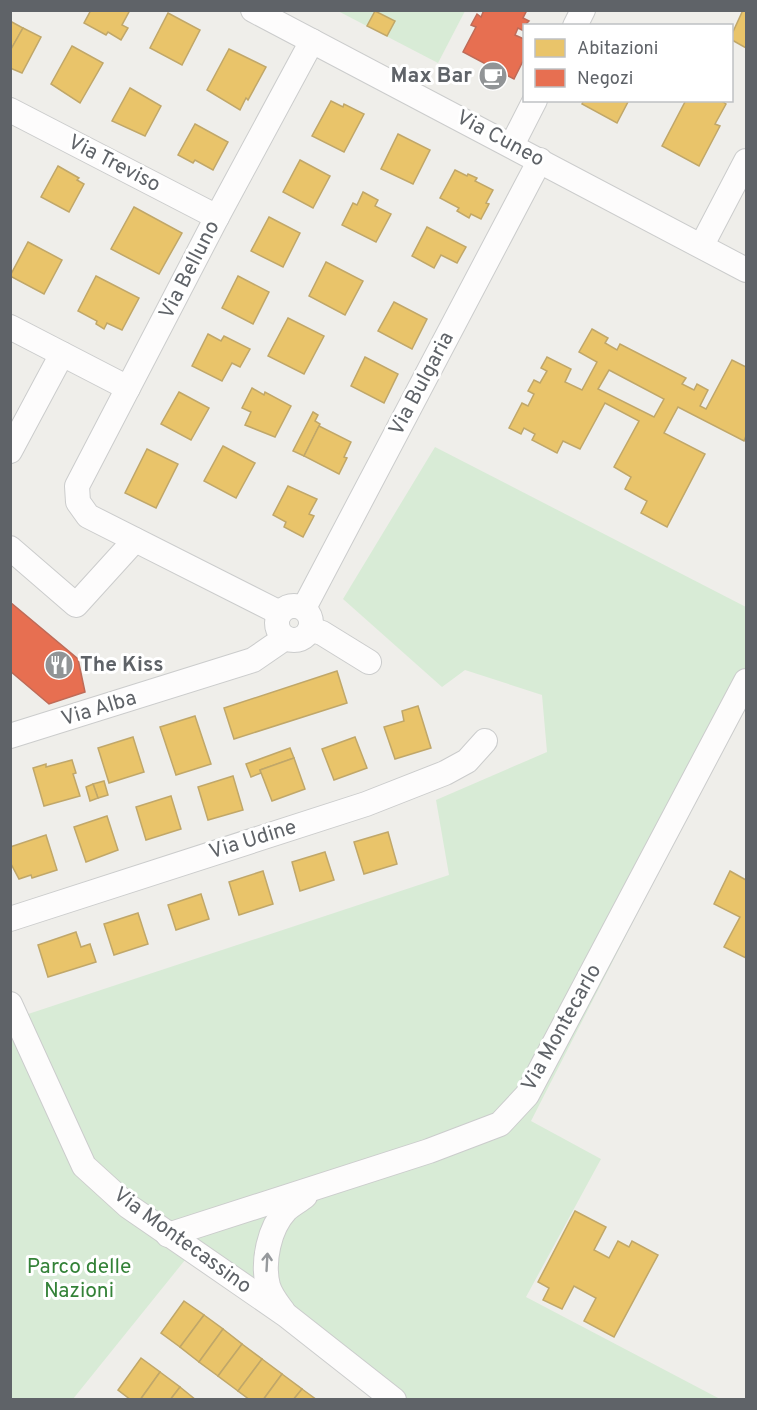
<svg xmlns="http://www.w3.org/2000/svg" width="757" height="1410" font-family="Overpass,sans-serif">
<rect width="100%" height="100%" fill="#efeeea"/>
<g fill="#d8ebd6">
<path d="M336,10l129,1 -27,52z"/>
<path d="M435,447l311,160v94l-215,420 70,38 -75,138 194,102h-332l-199,-144 -116,144h-62l-1,-379 439,-145 -13,-75 111,-48 -5,-57 -77,-25 -23,17 -99,-88z"/>
</g>
<g fill="#e9c46a" stroke="#c0a769" stroke-width="1.5" fill-rule="evenodd">
<path d="M91,10h39l-8,15 6,3 -7,12 -13,-8 -2,3 -22,-12z"/>
<path d="M743,10h3v38l-14,-8v-6z"/>
<path d="M375,11l20,10 -8,15 -20,-10z"/>
<path d="M168,13l32,17 -18,35 -32,-17z"/>
<path d="M10,21l13,7 -13,23z"/>
<path d="M23,28l18,9 -19,36 -12,-5v-17z"/>
<path d="M72,46l31,17 -23,40 -29,-19z"/>
<path d="M229,49l37,18 -18,33 -2,-2 -6,12 -33,-20z"/>
<path d="M130,88l31,18 -16,30 -33,-15z"/>
<path d="M584,100h45l-12,23 -35,-19z"/>
<path d="M686,100h34l6,4 -11,20 5,2 -21,40 -37,-20z"/>
<path d="M331,101l12,6 1,-3 20,10 -20,38 -32,-16z"/>
<path d="M195,124l33,18 -15,28 -18,-10 -2,3 -15,-8z"/>
<path d="M398,134l32,16 -17,34 -32,-15z"/>
<path d="M300,160l30,16 -17,32 -30,-16z"/>
<path d="M58,166l21,12 -2,2 7,4 -15,28 -28,-15z"/>
<path d="M455,170l12,6 1,-2 9,4 -2,3 18,9 -7,13 3,1 -8,15 -10,-5 -2,4 -12,-7 2,-3 -19,-10z"/>
<path d="M363,192l15,8 -3,6 16,8 -15,28 -34,-17 11,-22 4,2z"/>
<path d="M134,207l48,26 -23,41 -48,-25z"/>
<path d="M269,217l31,16 -17,34 -32,-16z"/>
<path d="M427,227l39,20 -9,16 -16,-8 -7,13 -22,-12z"/>
<path d="M28,242l34,18 -18,34 -34,-18z"/>
<path d="M326,262l37,19 -18,34 -36,-19z"/>
<path d="M96,276l43,22 -17,32 -15,-7 -3,6 -8,-5 1,-3 -19,-10z"/>
<path d="M238,276l31,16 -16,32 -31,-16z"/>
<path d="M394,302l33,17 -15,30 -34,-18z"/>
<path d="M288,318l36,18 -20,38 -36,-18z"/>
<path d="M592,329l16,9 -3,5 12,7 3,-6 66,34 -4,6 12,6 3,-6 11,6 -8,16 6,3 26,-49 14,7v69l-2,5 -66,-34 -14,26 41,21 -38,73 -26,-14 6,-12 -22,-12 6,-12 -17,-10 25,-46 -34,-18 -25,46 -17,-8 -6,12 -25,-13 3,-6 -11,-6 -3,6 -12,-6 13,-25 6,3 6,-12 -6,-3 6,-11 6,3 7,-12 -6,-3 6,-11 24,12 -6,13 17,8 15,-28 -18,-10zM609,370l55,29 -10,18 -56,-28z"/>
<path d="M208,334l13,7 3,-5 26,13 -10,18 -8,-4 -10,18 -30,-15z"/>
<path d="M365,357l33,17 -14,29 -33,-17z"/>
<path d="M252,388l12,7 1,-3 26,14 -16,31 -30,-12 6,-13 -9,-4z"/>
<path d="M179,392l30,16 -18,32 -30,-16z"/>
<path d="M313,412l5,3 -3,6 5,3 -16,32 -11,-5z"/>
<path d="M319,426l32,16 -7,15 3,1 -8,16 -35,-18z"/>
<path d="M223,446l32,17 -19,35 -32,-17z"/>
<path d="M147,449l31,15 -22,44 -31,-15z"/>
<path d="M288,486l29,13 -8,15 5,2 -11,21 -19,-10 2,-5 -13,-7z"/>
<path d="M337,671l10,32 -113,36 -10,-31z"/>
<path d="M418,706l13,42 -36,11 -11,-32 20,-6 -2,-10z"/>
<path d="M195,716l16,48 -35,11 -16,-48z"/>
<path d="M133,737l11,35 -35,11 -11,-35z"/>
<path d="M355,737l12,31 -33,12 -12,-31z"/>
<path d="M290,748l4,10 -34,12 1,3 -10,4 -5,-13z"/>
<path d="M294,758l11,31 -33,12 -12,-31z"/>
<path d="M72,760l4,13 -3,1 7,22 -36,10 -11,-38 13,-4v3z"/>
<path d="M233,776l10,34 -35,10 -10,-33z"/>
<path d="M104,781l4,14 -10,3 -5,-14z"/>
<path d="M93,784l5,14 -8,3 -4,-14z"/>
<path d="M171,796l10,33 -35,11 -10,-33z"/>
<path d="M107,816l11,34 -32,12 -12,-35z"/>
<path d="M388,832l9,32 -33,10 -10,-32z"/>
<path d="M46,835l11,35 -25,8 -1,-3 -12,4 -9,-17v-15z"/>
<path d="M325,852l9,28 -34,11 -8,-29z"/>
<path d="M263,871l10,33 -34,11 -10,-33z"/>
<path d="M730,871l16,9v78l-22,-11 16,-30 -26,-13z"/>
<path d="M201,894l8,25 -33,11 -8,-25z"/>
<path d="M138,913l10,31 -34,11 -10,-31z"/>
<path d="M76,932l5,15 9,-3 6,18 -48,15 -10,-32z"/>
<path d="M575,1211l31,16 -12,23 15,8 9,-17 11,6 3,-6 26,14 -44,82 -30,-16 12,-23 -22,-12 -12,23 -19,-9 6,-12 -11,-6z"/>
<path d="M184,1301l20,14 -24,32 -19,-14z"/>
<path d="M204,1315l19,14 -24,33 -19,-15z"/>
<path d="M223,1329l19,15 -24,32 -19,-14z"/>
<path d="M242,1344l20,15 -24,32 -20,-15z"/>
<path d="M141,1358l19,14 -20,28h-9l-13,-10z"/>
<path d="M262,1359l20,15 -19,26h-13l-12,-9z"/>
<path d="M160,1372l20,15 -10,13h-30z"/>
<path d="M282,1374l20,15 -9,11h-30z"/>
<path d="M180,1387l16,13h-26z"/>
<path d="M302,1389l15,11h-24z"/>
</g>
<g fill="#e76f51" stroke="#be6b58" stroke-width="1.5">
<path d="M484,10h43l-4,8 6,3 -5,5v5l-6,-3 -3,7 9,4v20l-10,20 -51,-27 13,-25 -5,-2 6,-11 4,3z"/>
<path d="M10,602l68,57 7,33 -36,12 -39,-33z"/>
</g>
<g fill="none" stroke-linecap="round" stroke-linejoin="round">
<g stroke="#cbcccc" stroke-width="26">
<g id="minor">
<path d="M253,10l493,260"/>
<path d="M575,26l8,-16"/>
<path d="M10,110l207,107"/>
<path d="M512,145l23,-45"/>
<path d="M702,245l44,-84"/>
<path d="M10,327l118,61"/>
<path d="M10,451l52,-97"/>
<path d="M10,548l66,57 59,-65"/>
<circle cx="294" cy="623" r="17"/>
<path d="M304,608l236,-448"/>
<path d="M280,613l-192,-97 -10,-14 -1,-16 140,-269 95,-176"/>
<path d="M310,629l12,4 47,29"/>
<path d="M10,736l243,-76 32,-22"/>
<path d="M10,919l356,-115 79,-31 22,-12 18,-20"/>
<path d="M10,1004l74,162 44,40 158,109 108,85"/>
<path d="M168,1235l261,-84 71,-27 27,-29 219,-414"/>
<path d="M283,1311c-6,-8 -12,-15 -15,-25 -6,-24 1,-58 18,-76 5,-5 13,-9 19,-14"/>
</g>
</g>
<use href="#minor" stroke="#fdfcfc" stroke-width="24"/>
</g>
<defs><path id="oneway-shaft" d="M-6 0H5M1.5-3L5.5 0L1.5 3" fill="none" stroke-width="1.6" stroke-linecap="round" stroke-linejoin="round" transform="scale(1.5)"/></defs>
<use stroke="#96999c" href="#oneway-shaft" transform="translate(267 1262) rotate(-87)"/>
<defs>
<g id="cafe-disc" transform="scale(1.5)"><circle r="9.5" fill="#919496" stroke="#fff"/><path d="M-5.5-4.5H6V0H3Q3 3.5 0 3.5H-2.5Q-5.5 3.5-5.5 0ZM3-3.2v2h1.7v-2ZM-6 4.5H4V6H-6Z" fill="#fff"/></g>
<g id="restaurant-disc" transform="scale(1.5)"><circle r="9.5" fill="#919496" stroke="#fff"/><path d="M-5-6h1v4h1v-4h1v4h1v-4h1v5L-1.5 .5V6h-2V.5L-5-1ZM5-6V6H3V1.5H1.5Q1.5-4 5-6Z" fill="#fff"/></g>
</defs>
<g fill-rule="evenodd">
<use href="#cafe-disc" x="493" y="76"/>
<use href="#restaurant-disc" x="59" y="665"/>
</g>
<g text-anchor="middle" dominant-baseline="central" stroke-width="6" stroke-linejoin="round" paint-order="stroke">
<g font-size="21" font-weight="bold" fill="#5f6368" stroke="#fff" text-anchor="end">
<text x="472" y="76">Max Bar</text>
<text x="80" y="665" text-anchor="start">The Kiss</text>
</g>
<g font-size="21" fill="#5f6368" stroke="#fff">
<text transform="translate(500 139) rotate(28)">Via Cuneo</text>
<text transform="translate(114 164) rotate(27)">Via Treviso</text>
<text transform="translate(190 270) rotate(-63)">Via Belluno</text>
<text transform="translate(422 384) rotate(-62)">Via Bulgaria</text>
<text transform="translate(99 709) rotate(-17)">Via Alba</text>
<text transform="translate(253 840) rotate(-17)">Via Udine</text>
<text transform="translate(562 1028) rotate(-61)">Via Montecarlo</text>
<text transform="translate(182 1241) rotate(36)">Via Montecassino</text>
</g>
<g font-size="21" fill="#348238" stroke="#fff">
<text x="79" y="1267">Parco delle<tspan x="79" dy="24">Nazioni</tspan></text>
</g>
</g>
<rect width="757" height="1410" fill="none" stroke="#5f6368" stroke-width="24"/>
<rect x="523" y="24" width="210" height="78" fill="#ffffff" stroke="#bfc1c3" stroke-width="1.5"/>
<rect x="535" y="39" width="30" height="18" fill="#e9c46a" stroke="#bfc1c3" stroke-width="1.5"/>
<text x="577" y="54" font-size="18" fill="#5f6368">Abitazioni</text>
<rect x="535" y="69" width="30" height="18" fill="#e76f51" stroke="#bfc1c3" stroke-width="1.5"/>
<text x="577" y="84" font-size="18" fill="#5f6368">Negozi</text>
</svg>
